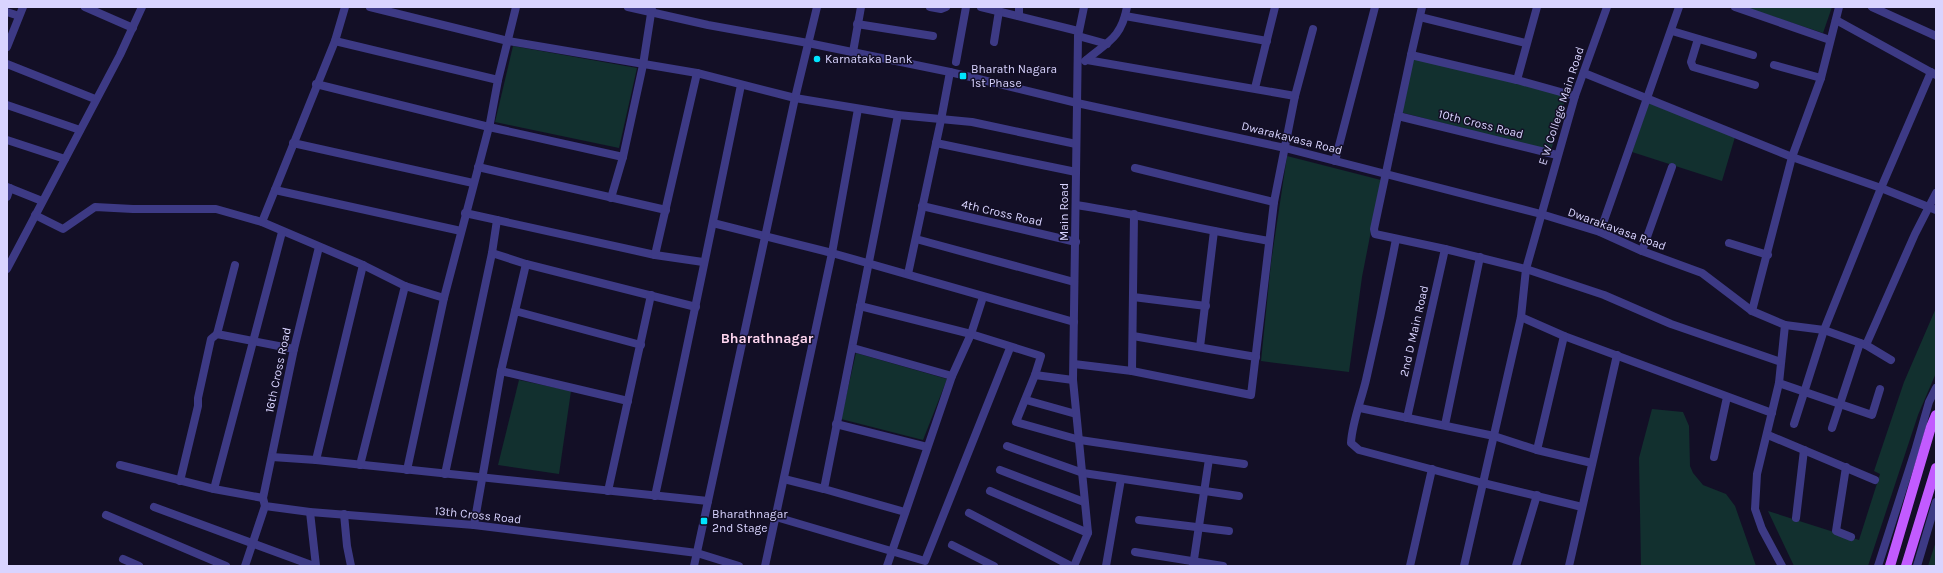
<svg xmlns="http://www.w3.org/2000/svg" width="1943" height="573" font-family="Karla,sans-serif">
<rect width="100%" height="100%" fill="#130f26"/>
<g fill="#12302f">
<path d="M1744,7h88l-9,26z"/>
<path d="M513,46l124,22 -18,80 -124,-26z"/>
<path d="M1415,53l152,39 -16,59 -151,-39z"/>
<path d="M1649,103l86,34 -13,44 -90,-29z"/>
<path d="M1287,156l94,24 -19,97 -13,95 -88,-11 10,-98z"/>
<path d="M1936,308v65l-18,42 -50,151h-74l-26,-55 91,29 21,-66 -6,-3 30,-89z"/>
<path d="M856,353l91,26 -24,61 -82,-21z"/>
<path d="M519,380l52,11 -12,83 -61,-9z"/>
<path d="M1652,409l31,3 6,14 1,40 3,7 10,12 23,9 9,12 21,60h-115l-2,-108z"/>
<path d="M1936,541v25h-8z"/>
</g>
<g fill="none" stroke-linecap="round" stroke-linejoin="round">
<g stroke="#3d3a85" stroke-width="8">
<path d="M85,7l48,21"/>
<path d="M345,7l-10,34 -73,181 101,43 42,21 39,12"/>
<path d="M370,7l138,34 189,32 98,25 103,17 74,7 104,22"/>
<path d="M628,7l80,18 100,18 142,29 127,31 208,45 256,66 59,18 42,19 60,22 50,38 33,14 -6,58 -22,91 -2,35 7,20 20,37"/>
<path d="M930,7l11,2 5,-2"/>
<path d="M981,7l97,24"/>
<path d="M1735,7l95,33"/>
<path d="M1872,7l64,29"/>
<path d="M7,12l12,4"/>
<path d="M1019,16v-9"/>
<path d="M1125,16l142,25"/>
<path d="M1420,17l106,26"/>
<path d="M1836,20l100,55"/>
<path d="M857,24l76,12"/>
<path d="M1672,31l81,24"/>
<path d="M1078,36l29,8"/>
<path d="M1698,39l-7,23 2,5 62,18"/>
<path d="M335,41l163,39"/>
<path d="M994,42l5,-31"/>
<path d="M7,47l16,-40"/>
<path d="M853,52l8,-45"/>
<path d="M1411,55l11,-48"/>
<path d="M1087,60l208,36"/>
<path d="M1085,61c22,-19 36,-22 42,-54"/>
<path d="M956,62l10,-55"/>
<path d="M7,64l88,35"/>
<path d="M1774,65l47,13"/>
<path d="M1584,73l208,84 89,31 55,22"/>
<path d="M1517,80l20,-73"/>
<path d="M316,84l173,43 134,30"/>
<path d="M1255,88l20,-81"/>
<path d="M1575,96l-58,-16 -106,-25 -37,174 1,5 70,15 81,20 78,26 67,29 110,38"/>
<path d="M7,105l73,25"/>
<path d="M898,115l-74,374 81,23"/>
<path d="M1398,116l159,39"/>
<path d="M7,140l58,19"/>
<path d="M293,143l180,40"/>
<path d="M936,143l140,29"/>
<path d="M1335,161l40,-154"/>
<path d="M478,167l188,43"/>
<path d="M1135,168l139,34"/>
<path d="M7,187l35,14"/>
<path d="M275,190l186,41"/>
<path d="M7,197l3,-9"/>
<path d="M611,198l12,-41 20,-92 9,-58"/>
<path d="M1076,205c65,10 129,25 193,36"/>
<path d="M922,206l154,36"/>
<path d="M465,213l190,42 48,7"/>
<path d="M35,215l28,14 32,-22 38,2h83l46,13"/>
<path d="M713,223l119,30 242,69"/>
<path d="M1600,232l79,-225"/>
<path d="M916,239l158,43"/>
<path d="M1396,239c-9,47 -19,94 -30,141 -5,21 -14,43 -15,63l8,7 124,33 99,24"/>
<path d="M1729,243l39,12"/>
<path d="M319,247l-25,102 -31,149 2,8 45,6 164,13 223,28 42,13"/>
<path d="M1642,251l30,-84"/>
<path d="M492,253l34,11"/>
<path d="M655,255l42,-182"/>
<path d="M7,269l113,-214 22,-48"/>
<path d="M908,274l33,-154 9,-48"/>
<path d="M1133,297l73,9"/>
<path d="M860,306l111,28 70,22 -6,19 -19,47 64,18 129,19 -16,107"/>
<path d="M515,311l11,-47 170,43"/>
<path d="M1752,311l40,-154 29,-79 18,-71"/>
<path d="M1521,317l43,19 208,77"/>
<path d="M1785,325l39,5 42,15 49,-111 21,-41"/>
<path d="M217,334l18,-69"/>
<path d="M1133,336l123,21"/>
<path d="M1866,345l25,15"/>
<path d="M1200,347l14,-116"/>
<path d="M853,348l99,28"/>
<path d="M1074,364l58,7 119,24 23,-193 21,-106 18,-67"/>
<path d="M501,371l127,30"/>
<path d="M1132,371l2,-157"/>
<path d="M1035,375l38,5"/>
<path d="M1779,383l93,32 8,-26"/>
<path d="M1026,400l50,14"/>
<path d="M1360,408l134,28 43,14 55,13"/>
<path d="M1407,418l38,-169"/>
<path d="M836,424l91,23"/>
<path d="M1794,424l30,-94 57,-142 50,-116"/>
<path d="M1445,425l35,-168"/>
<path d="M1832,428l28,-85"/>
<path d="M1768,435l107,45"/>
<path d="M1007,446l76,27 156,23"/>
<path d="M1537,450l27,-114"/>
<path d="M272,457l44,3 392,41"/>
<path d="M1714,457l13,-60"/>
<path d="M1209,459l35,5"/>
<path d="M316,460l47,-195"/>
<path d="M120,465l94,24 49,9"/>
<path d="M360,465l45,-179"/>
<path d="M1846,467l-10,64 15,6"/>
<path d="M407,470l37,-172 46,-175 8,-43 18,-73"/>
<path d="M1000,470l84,32"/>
<path d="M445,474l47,-221 5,-33"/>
<path d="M784,479l40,10"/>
<path d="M180,481l18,-75v-8l13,-59 6,-5 77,15"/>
<path d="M214,489l68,-257"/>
<path d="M608,491l43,-196"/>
<path d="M990,491l98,42"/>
<path d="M655,496c30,-137 58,-274 86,-411"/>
<path d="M154,507l160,59"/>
<path d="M310,512l6,54"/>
<path d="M969,513l102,53"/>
<path d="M344,514l3,32 4,20"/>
<path d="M106,515l120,51"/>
<path d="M776,517l149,44 85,-213"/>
<path d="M1796,518l8,-68"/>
<path d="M1139,520l90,11"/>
<path d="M474,525l27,-154 14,-60 126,34"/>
<path d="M952,545l42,21"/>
<path d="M1135,552l88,14"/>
<path d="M123,559l16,7"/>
<path d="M245,566l20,-60"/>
<path d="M694,566l101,-468 22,-91"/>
<path d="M765,566l67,-313 26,-144"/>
<path d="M887,566l65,-190 19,-42 12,-37"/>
<path d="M1074,566l14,-33 -15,-153 5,-344 6,-29"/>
<path d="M1106,566l15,-87"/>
<path d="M1410,566l22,-97"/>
<path d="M1464,566l57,-249 5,-48 49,-173 32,-89"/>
<path d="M1516,566l21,-71"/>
<path d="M1569,566l48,-211"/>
<path d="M1878,566l37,-115 14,-49 7,-14"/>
<path d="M1917,566l19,-64"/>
</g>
<g stroke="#c25bff" stroke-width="10">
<path d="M1890,566l41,-139 5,-12"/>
<path d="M1906,566l30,-98"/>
</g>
</g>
<g fill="#00e5ff" stroke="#130f26" stroke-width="1.5">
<circle cx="817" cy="59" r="4"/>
<rect x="959" y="72" width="8" height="8" rx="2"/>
<rect x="700" y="517" width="8" height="8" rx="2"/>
</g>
<g text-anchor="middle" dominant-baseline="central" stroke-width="3" stroke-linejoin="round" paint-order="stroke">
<g font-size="12" fill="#d9d4ff" stroke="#130f26" text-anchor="start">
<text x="825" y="59">Karnataka Bank</text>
<text x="971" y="69">Bharath Nagara<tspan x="971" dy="14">1st Phase</tspan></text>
<text x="712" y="514">Bharathnagar<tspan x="712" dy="14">2nd Stage</tspan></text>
</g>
<g font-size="12" fill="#d9d4ff" stroke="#130f26">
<text transform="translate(1561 106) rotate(-72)">E W College Main Road</text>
<text transform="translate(1481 124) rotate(14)">10th Cross Road</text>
<text transform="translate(1292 138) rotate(14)">Dwarakavasa Road</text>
<text transform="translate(1064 212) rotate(-90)">Main Road</text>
<text transform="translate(1002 213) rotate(13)">4th Cross Road</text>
<text transform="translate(1617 229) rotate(20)">Dwarakavasa Road</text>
<text transform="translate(1414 331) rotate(-77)">2nd D Main Road</text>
<text transform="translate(278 370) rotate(-78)">16th Cross Road</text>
<text transform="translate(478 515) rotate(6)">13th Cross Road</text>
</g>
<g font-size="14" font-weight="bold" fill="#ffd6f0" stroke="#130f26">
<text x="767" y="338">Bharathnagar</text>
</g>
</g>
<rect width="1943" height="573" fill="none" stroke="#d9d4ff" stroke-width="16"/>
</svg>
